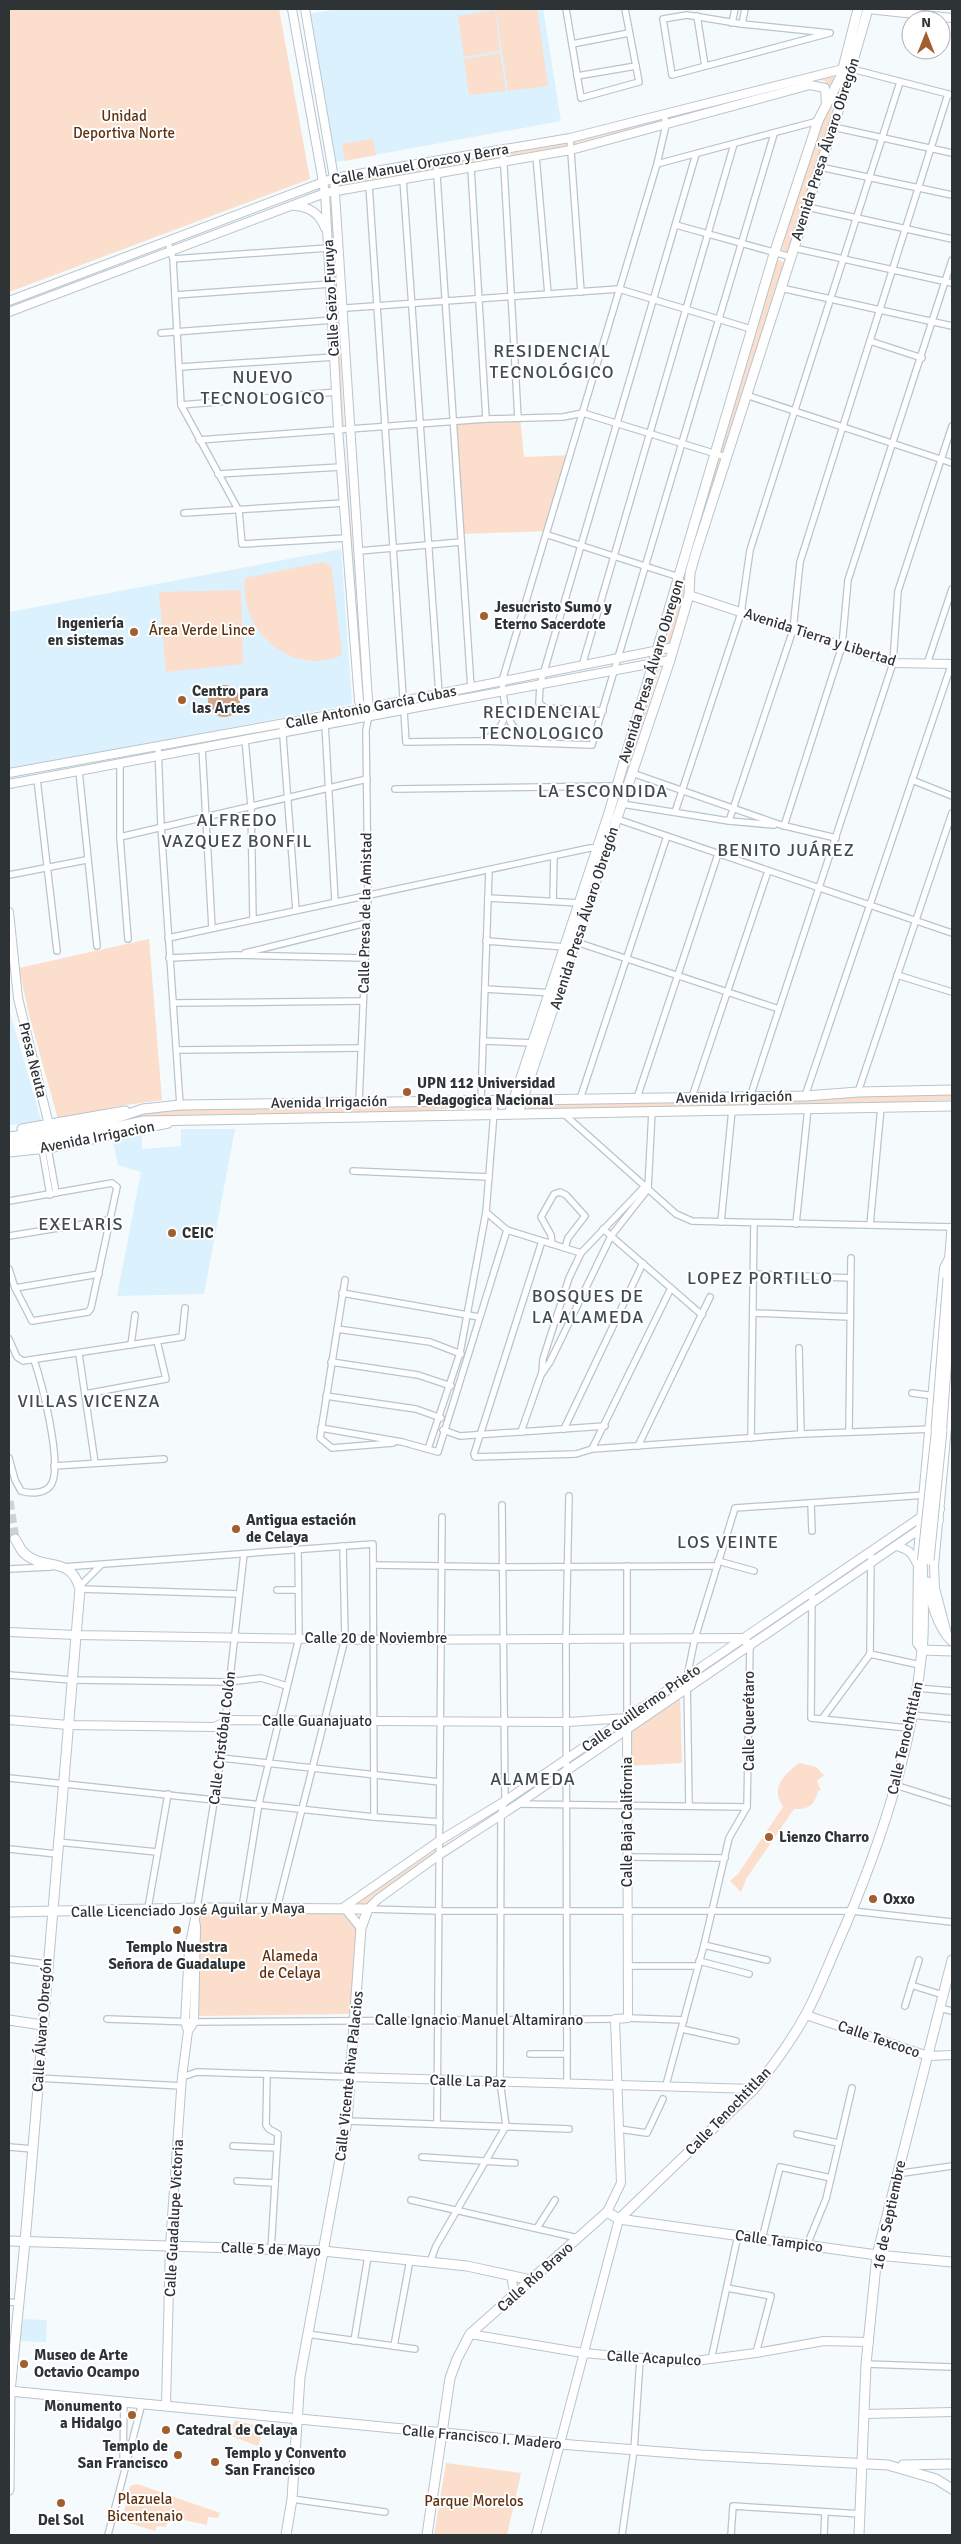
<svg xmlns="http://www.w3.org/2000/svg" width="961" height="2544" font-family="Signika,sans-serif">
<rect width="100%" height="100%" fill="#f5fafd"/>
<g fill="#dbf1fd">
<path d="M338,9h205l18,112 -225,41 -28,-148z"/>
<path d="M341,549l11,155 -189,37 -154,27v-156z"/>
<path d="M9,1009l33,114 -33,2z"/>
<path d="M181,1129h54l-31,165 -87,2 24,-124 -23,-7 -5,-24 29,-8v16l39,-3z"/>
<path d="M21,2319l26,1 -1,22 -27,-1z"/>
</g>
<g fill="#fbdecc">
<path d="M9,9h270l31,170 -301,113z"/>
<path d="M506,9h31l11,77 -40,5 -12,-81z"/>
<path d="M495,10l5,41 -36,6 -6,-41z"/>
<path d="M500,53l6,38 -37,4 -5,-36z"/>
<path d="M831,74l4,5 -7,8 -3,-6 -6,-1 -148,39 -3,-2z"/>
<path d="M838,88l-17,65 -32,100 -6,-2 -1,-2c15,-55 29,-111 56,-161z"/>
<path d="M656,120l3,1 -94,25 -228,41 2,-3 228,-41z"/>
<path d="M373,139l3,16 -31,6 -3,-17z"/>
<path d="M329,196l2,1 6,110 -2,-2z"/>
<path d="M777,259l7,3 -1,4 -113,379 -2,1 -1,-6 12,-40 1,-14z"/>
<path d="M337,312l1,1 6,113 -3,-2z"/>
<path d="M520,417l4,40 47,-2 -22,76 -88,3 -8,-113z"/>
<path d="M344,432l20,269 -2,2 -1,-2z"/>
<path d="M323,562l8,4 1,4 10,85c-50,23 -104,-25 -97,-77z"/>
<path d="M241,590l2,74 -77,8 -7,-80z"/>
<path d="M658,665l2,3 -45,144 12,-50z"/>
<path d="M149,939l13,161 -43,6 -61,13 -29,-104 -10,-47z"/>
<path d="M952,1093v7l-52,2 -3,2 -365,7 -5,-4 52,-4z"/>
<path d="M492,1104l1,4 -51,1 -20,3 -241,3 -61,5 35,-10z"/>
<path d="M680,1693l2,70 -54,3v-35z"/>
<path d="M799,1763l17,4 8,8 -7,6 4,9 -3,1c-3,14 -10,19 -24,18l-48,70 -5,13 -11,-11 8,-7 45,-67c-13,-20 1,-32 16,-44z"/>
<path d="M437,1849v3l-66,46 -3,7 -15,1z"/>
<path d="M343,1913l9,6 4,11 -2,79 -6,5 -151,2 3,-102z"/>
<path d="M235,2420l29,8 -6,18 -30,-11z"/>
<path d="M446,2463l75,10 -14,62h-73z"/>
<path d="M137,2484l83,29 -2,5 -10,-1 -1,8 -36,-8 -6,10 -8,-1 -2,5 -33,-10 8,-35z"/>
</g>
<circle fill="#d4a486" cx="224" cy="701" r="16"/>
<g fill="none" stroke-linecap="round" stroke-linejoin="round">
<path stroke="#cdd2d5" stroke-width="9" stroke-dasharray="9 4.5" stroke-linecap="butt" d="M9,1501l6,38"/>
<g stroke="#b8c5cd" stroke-width="8">
<g id="minor">
<path d="M566,9l15,89 58,-16 -14,-73"/>
<path d="M687,15l55,9 88,9 -158,42 -9,-56z"/>
<path d="M697,16l8,50"/>
<path d="M732,23l3,-14"/>
<path d="M742,24l3,-15"/>
<path d="M572,44l57,-11"/>
<path d="M852,69l100,26"/>
<path d="M577,76l59,-10"/>
<path d="M833,127l119,26"/>
<path d="M570,138l11,154"/>
<path d="M503,149l15,269"/>
<path d="M536,156l12,138"/>
<path d="M436,161l35,527"/>
<path d="M657,164l161,-43"/>
<path d="M820,167l132,28"/>
<path d="M471,168l15,251"/>
<path d="M403,179l36,515"/>
<path d="M369,185l37,557 73,-1 113,4 182,-611"/>
<path d="M807,207l145,32"/>
<path d="M676,225l115,32"/>
<path d="M168,242l5,17 8,146 58,106 3,33 104,-6"/>
<path d="M794,248l158,35"/>
<path d="M173,259l155,-11"/>
<path d="M781,288l171,38"/>
<path d="M175,295l156,-11"/>
<path d="M332,309l287,-20 132,40"/>
<path d="M161,333l172,-13"/>
<path d="M870,341l52,17"/>
<path d="M180,367l155,-10"/>
<path d="M746,395l206,68"/>
<path d="M181,405l156,-13"/>
<path d="M199,440l287,-21 77,-2 20,-4 143,44"/>
<path d="M218,474l123,-7"/>
<path d="M184,513l160,-10"/>
<path d="M548,535l131,42"/>
<path d="M359,551l102,-9"/>
<path d="M927,664l25,-75"/>
<path d="M582,666l152,-522"/>
<path d="M603,711l-58,-3 -6,-5 1,-18 156,-531"/>
<path d="M282,723l14,187"/>
<path d="M325,724l10,177"/>
<path d="M245,739l6,67 2,113"/>
<path d="M484,739c13,-4 18,-13 22,-26"/>
<path d="M531,741c-25,-12 -27,-34 -29,-60l155,-517 9,-39 -2,-11"/>
<path d="M158,746l3,80 19,279"/>
<path d="M202,747l10,181"/>
<path d="M120,763v74l8,102"/>
<path d="M79,771l18,175"/>
<path d="M632,773l149,52 55,13"/>
<path d="M37,779l20,172"/>
<path d="M912,780l40,16"/>
<path d="M395,789l222,-3"/>
<path d="M622,804l107,17 45,4"/>
<path d="M675,812l66,-199 9,-63 150,-468"/>
<path d="M614,818l338,115"/>
<path d="M729,821l64,-191 7,-68 148,-468"/>
<path d="M784,826l58,-180 6,-66 104,-320"/>
<path d="M120,837l247,-58"/>
<path d="M9,875l77,-15"/>
<path d="M488,898l92,5"/>
<path d="M553,901l1,-44"/>
<path d="M168,938l422,-90h8"/>
<path d="M486,941l80,6"/>
<path d="M576,942l203,67"/>
<path d="M245,953l121,-30"/>
<path d="M169,958l67,-3 129,3"/>
<path d="M897,975l55,17"/>
<path d="M485,989l68,4"/>
<path d="M174,1003l189,-2"/>
<path d="M483,1041l51,2"/>
<path d="M178,1050l183,-2"/>
<path d="M858,1092l94,-279"/>
<path d="M805,1096l147,-433"/>
<path d="M692,1097l76,-226"/>
<path d="M750,1097l143,-434 5,-72 54,-165"/>
<path d="M637,1098l81,-244"/>
<path d="M580,1099l87,-263"/>
<path d="M481,1100l8,-230"/>
<path d="M359,1102l9,-208 -2,-164 3,-15"/>
<path d="M564,1114l112,100 16,7 260,6"/>
<path d="M48,1148l8,45"/>
<path d="M42,1149l8,46"/>
<path d="M353,1171l136,6"/>
<path d="M9,1201l103,-18 5,4 -26,121 -3,4 -56,9 -17,-33 -6,-19"/>
<path d="M486,1212l21,18 74,23"/>
<path d="M721,1222l11,-112"/>
<path d="M796,1224l12,-116"/>
<path d="M870,1225l11,-118"/>
<path d="M603,1229l99,86"/>
<path d="M9,1236l99,-16"/>
<path d="M542,1241l-68,213 1,3 101,-3 16,-5 209,-15 132,-5"/>
<path d="M552,1244l-1,-9 -10,-18 13,-23 6,-2 6,3 19,21 -17,22 -3,10"/>
<path d="M753,1274l97,4"/>
<path d="M345,1280l-25,158 12,10 61,-5"/>
<path d="M15,1288l84,-14"/>
<path d="M342,1293l137,24"/>
<path d="M753,1313l97,4"/>
<path d="M337,1329l93,13 31,12"/>
<path d="M9,1339l8,18 6,4 159,-24 3,-29"/>
<path d="M131,1345l4,-30"/>
<path d="M799,1348l2,86"/>
<path d="M79,1354l16,109"/>
<path d="M331,1362l87,13 33,11"/>
<path d="M542,1373l1,-14 26,-81 12,-25 65,-68"/>
<path d="M912,1393l23,3"/>
<path d="M85,1394l81,-15 -9,-38"/>
<path d="M326,1396l90,13 25,9"/>
<path d="M321,1428l81,14 36,10 69,-222"/>
<path d="M564,1429l79,-166"/>
<path d="M443,1430l17,6 145,-10"/>
<path d="M521,1432l20,-57 9,-13 61,-126 37,-47 4,-78"/>
<path d="M849,1432l2,-174"/>
<path d="M751,1438l3,-215"/>
<path d="M638,1446l72,-149"/>
<path d="M428,1449l32,-96 26,-141 9,-112"/>
<path d="M592,1449l79,-161"/>
<path d="M9,1458l6,22 6,11c10,3 26,3 31,-8 10,-21 -10,-100 -18,-123"/>
<path d="M54,1466l110,-7"/>
<path d="M811,1503l1,28"/>
<path d="M718,1561l36,10"/>
<path d="M375,1565l128,2 214,-1"/>
<path d="M627,1566v152"/>
<path d="M63,1567l310,-23 1,273"/>
<path d="M9,1569l42,-2"/>
<path d="M79,1587l22,-22"/>
<path d="M80,1589l159,5"/>
<path d="M277,1590h21"/>
<path d="M812,1591l-1,127 97,10"/>
<path d="M870,1654l1,-103"/>
<path d="M870,1654l50,11"/>
<path d="M9,1675l63,5 157,2 32,-4 26,8"/>
<path d="M917,1688l35,3"/>
<path d="M911,1715l41,4"/>
<path d="M822,1719l48,-65"/>
<path d="M221,1758l219,24"/>
<path d="M9,1778l365,39 66,5"/>
<path d="M895,1785l57,18"/>
<path d="M518,1804l229,3"/>
<path d="M689,1805l-2,-128 8,-39 40,-130 191,-13"/>
<path d="M58,1842l99,10"/>
<path d="M9,1849l48,5"/>
<path d="M627,1857l98,1"/>
<path d="M148,1908l20,-114"/>
<path d="M197,1908l24,-150 23,-204"/>
<path d="M242,1908l17,-105 40,-165 -1,-88"/>
<path d="M277,1908l68,-269 -2,-93"/>
<path d="M368,1909l71,2h413l100,11"/>
<path d="M704,1945l63,15"/>
<path d="M9,1959l38,5"/>
<path d="M699,1961l50,13"/>
<path d="M627,1966h71"/>
<path d="M911,1985l32,10"/>
<path d="M905,2006l14,-46"/>
<path d="M939,2008l13,3"/>
<path d="M628,2018l56,2"/>
<path d="M107,2019l87,3 421,-3"/>
<path d="M682,2029l54,12"/>
<path d="M530,2054h37"/>
<path d="M267,2074l-1,51 3,4 9,5 -7,116"/>
<path d="M182,2077l15,-5 154,5"/>
<path d="M38,2078l144,8"/>
<path d="M567,2083l-1,-445 3,-142"/>
<path d="M666,2085l38,-140 25,-107 18,-31 3,-161"/>
<path d="M347,2121l222,8"/>
<path d="M437,2124l5,-607"/>
<path d="M619,2129l28,4 16,-34"/>
<path d="M797,2134l41,9"/>
<path d="M233,2146l44,2"/>
<path d="M9,2147l24,2"/>
<path d="M422,2157l93,6"/>
<path d="M896,2174l56,-8"/>
<path d="M237,2181l38,2"/>
<path d="M411,2200l167,38"/>
<path d="M537,2228l18,-28"/>
<path d="M762,2239l18,-72 51,11"/>
<path d="M807,2245l19,-46 26,-111"/>
<path d="M430,2262l6,-16 70,-120 -6,-45 1,-268 4,-12 -3,-296"/>
<path d="M727,2288l44,8 -15,57"/>
<path d="M9,2302l10,1"/>
<path d="M307,2334l108,15"/>
<path d="M354,2341l14,-85"/>
<path d="M394,2346l16,-86"/>
<path d="M711,2360l27,-125"/>
<path d="M866,2364l86,3"/>
<path d="M123,2464l1,-63"/>
<path d="M292,2499l93,13"/>
<path d="M108,2535l34,-132"/>
<path d="M622,2535l12,-85 6,-91"/>
<path d="M731,2535l2,-29 128,8"/>
<path d="M824,2535l1,-23"/>
</g>
</g>
<g stroke="#b8c5cd" stroke-width="10">
<g id="tertiary">
<path d="M292,9l33,184 13,235 21,273 6,15"/>
<path d="M305,9l29,169 35,537"/>
<path d="M868,9l84,9"/>
<path d="M295,206c15,1 25,8 30,22"/>
<path d="M9,301l325,-123 236,-40 277,-70"/>
<path d="M9,312l316,-119 246,-43 239,-65 15,3 1,17"/>
<path d="M689,595l204,68 59,1"/>
<path d="M9,773l353,-64 312,-62"/>
<path d="M9,784l661,-124"/>
<path d="M9,912l9,86 31,127"/>
<path d="M896,1546c11,3 16,6 20,16"/>
<path d="M9,1632l67,3 299,5 368,-2 7,8"/>
<path d="M947,1634l-12,-46 -1,-22 18,-193"/>
<path d="M922,1650l-5,-7 1,-90 26,-285 5,-10"/>
<path d="M9,1720l59,5 146,2 16,-7 338,2 59,-4 1,300 -13,1 6,164 -14,29"/>
<path d="M368,1909l10,-10 61,-44 79,-51 402,-275 19,-9"/>
<path d="M361,1928l-17,-21 95,-66 66,-40 416,-284 19,-8"/>
<path d="M806,2015l122,41 24,-1"/>
<path d="M188,2031l-3,-9 4,-73 8,-41"/>
<path d="M351,2077l403,12"/>
<path d="M511,2276l4,20"/>
<path d="M470,2334l113,19 104,9 69,-9 68,-12 45,1"/>
<path d="M166,2405l4,-160 12,-168 6,-46 6,-9 2,-96 -1,-4"/>
<path d="M865,2414l87,-2"/>
<path d="M536,2535l83,-316"/>
</g>
</g>
<g stroke="#b8c5cd" stroke-width="11">
<g id="secondary">
<path d="M9,1152l39,-4 120,-25"/>
<path d="M9,1912l188,-4 171,1 -7,19 -14,193 -47,256 -8,122 -6,36"/>
<path d="M9,2020l33,5"/>
<path d="M619,2219l258,36 75,7"/>
<path d="M9,2241l314,10 144,15 64,14"/>
<path d="M9,2391l550,53 142,11 187,10 48,14 16,10"/>
<path d="M903,2465l49,-1"/>
</g>
</g>
<g stroke="#b8c5cd" stroke-width="11">
<g id="primary">
<path d="M518,1113l152,-453 19,-65 1,-22 6,-21 146,-453 26,-90"/>
<path d="M509,1114l99,-298 166,-562 44,-133 23,-45 17,-67"/>
<path d="M22,1129l103,-18"/>
<path d="M9,1137l73,-10 28,-7 33,-11 37,-4 625,-9 53,-4 94,-2"/>
<path d="M9,1144l75,-10 60,-13 808,-15"/>
<path d="M948,1278l4,-50"/>
<path d="M928,1582c2,18 10,46 24,59"/>
<path d="M922,1650l30,1"/>
<path d="M9,2490l1,-98 15,-150 55,-653c-10,-35 -36,-17 -56,-36 -4,-4 -6,-10 -9,-14"/>
<path d="M427,2535l23,-157 7,-19 13,-25 137,-122 12,7 135,-130c19,-23 38,-49 52,-75 12,-22 21,-46 31,-69 40,-90 75,-195 85,-294 3,-30 1,-61 0,-91"/>
<path d="M859,2535l7,-171 11,-109 75,-295"/>
</g>
</g>
<use href="#minor" stroke="#fff" stroke-width="5.5"/>
<use href="#tertiary" stroke="#fff" stroke-width="8"/>
<use href="#secondary" stroke="#fff" stroke-width="9"/>
<use href="#primary" stroke="#fff" stroke-width="9"/>
<g stroke="#b8c5cd" stroke-width="10" stroke-linecap="butt">
<g id="tertiary-bridge">
<path d="M942,1430l10,-134"/>
<path d="M922,1560l14,-130"/>
</g>
</g>
<g stroke="#b8c5cd" stroke-width="11" stroke-linecap="butt">
<g id="primary-bridge">
<path d="M936,1430l12,-152"/>
<path d="M929,1560l13,-130"/>
</g>
</g>
<use href="#tertiary-bridge" stroke="#fff" stroke-width="8"/>
<use href="#primary-bridge" stroke="#fff" stroke-width="9"/>
</g>
<g fill="#a25e2f" stroke="#fff" stroke-width="2">
<circle cx="484" cy="616" r="5"/>
<circle cx="134" cy="632" r="5"/>
<circle cx="182" cy="700" r="5"/>
<circle cx="407" cy="1092" r="5"/>
<circle cx="172" cy="1233" r="5"/>
<circle cx="236" cy="1529" r="5"/>
<circle cx="769" cy="1837" r="5"/>
<circle cx="873" cy="1899" r="5"/>
<circle cx="177" cy="1930" r="5"/>
<circle cx="24" cy="2364" r="5"/>
<circle cx="132" cy="2415" r="5"/>
<circle cx="166" cy="2430" r="5"/>
<circle cx="178" cy="2455" r="5"/>
<circle cx="215" cy="2462" r="5"/>
<circle cx="61" cy="2503" r="5"/>
</g>
<g text-anchor="middle" dominant-baseline="central" stroke-width="4" stroke-linejoin="round" paint-order="stroke">
<g font-size="15" fill="#603211" stroke="#fff">
<text x="124" y="116">Unidad<tspan x="124" dy="17">Deportiva Norte</tspan></text>
<text x="202" y="630">Área Verde Lince</text>
<text x="290" y="1956">Alameda<tspan x="290" dy="17">de Celaya</tspan></text>
<text x="145" y="2499">Plazuela<tspan x="145" dy="17">Bicentenaio</tspan></text>
<text x="474" y="2501">Parque Morelos</text>
</g>
<g font-size="15" fill="#2e3336" stroke="#fff">
<text transform="translate(825 149) rotate(-72)">Avenida Presa Álvaro Obregón</text>
<text transform="translate(420 164) rotate(-10)">Calle Manuel Orozco y Berra</text>
<text transform="translate(331 298) rotate(-93)">Calle Seizo Furuya</text>
<text transform="translate(820 637) rotate(18)">Avenida Tierra y Libertad</text>
<text transform="translate(651 671) rotate(-73)">Avenida Presa Álvaro Obregon</text>
<text transform="translate(371 707) rotate(-11)">Calle Antonio García Cubas</text>
<text transform="translate(365 913) rotate(-89)">Calle Presa de la Amistad</text>
<text transform="translate(584 918) rotate(-72)">Avenida Presa Álvaro Obregón</text>
<text transform="translate(33 1060) rotate(76)">Presa Neuta</text>
<text transform="translate(734 1097) rotate(-1)">Avenida Irrigación</text>
<text transform="translate(329 1102) rotate(-1)">Avenida Irrigación</text>
<text transform="translate(97 1137) rotate(-11)">Avenida Irrigacion</text>
<text x="376" y="1638">Calle 20 de Noviembre</text>
<text transform="translate(641 1708) rotate(-35)">Calle Guillermo Prieto</text>
<text x="317" y="1721">Calle Guanajuato</text>
<text transform="translate(749 1721) rotate(-90)">Calle Querétaro</text>
<text transform="translate(222 1738) rotate(-83)">Calle Cristóbal Colón</text>
<text transform="translate(905 1738) rotate(-77)">Calle Tenochtitlan</text>
<text transform="translate(627 1822) rotate(-90)">Calle Baja California</text>
<text transform="translate(188 1910) rotate(-1)">Calle Licenciado José Aguilar y Maya</text>
<text x="479" y="2020">Calle Ignacio Manuel Altamirano</text>
<text transform="translate(42 2025) rotate(-86)">Calle Álvaro Obregón</text>
<text transform="translate(879 2039) rotate(19)">Calle Texcoco</text>
<text transform="translate(349 2076) rotate(-84)">Calle Vicente Riva Palacios</text>
<text transform="translate(468 2081) rotate(2)">Calle La Paz</text>
<text transform="translate(728 2111) rotate(-46)">Calle Tenochtitlan</text>
<text transform="translate(889 2215) rotate(-78)">16 de Septiembre</text>
<text transform="translate(174 2218) rotate(-87)">Calle Guadalupe Victoria</text>
<text transform="translate(779 2241) rotate(8)">Calle Tampico</text>
<text transform="translate(271 2249) rotate(2)">Calle 5 de Mayo</text>
<text transform="translate(535 2277) rotate(-42)">Calle Río Bravo</text>
<text transform="translate(654 2358) rotate(3)">Calle Acapulco</text>
<text transform="translate(482 2437) rotate(5)">Calle Francisco I. Madero</text>
</g>
<g font-size="15" font-weight="bold" fill="#2e3336" stroke="#fff" text-anchor="start">
<text x="494" y="607">Jesucristo Sumo y<tspan x="494" dy="17">Eterno Sacerdote</tspan></text>
<text x="124" y="623" text-anchor="end">Ingeniería<tspan x="124" dy="17">en sistemas</tspan></text>
<text x="192" y="691">Centro para<tspan x="192" dy="17">las Artes</tspan></text>
<text x="417" y="1083">UPN 112 Universidad<tspan x="417" dy="17">Pedagogica Nacional</tspan></text>
<text x="182" y="1233">CEIC</text>
<text x="246" y="1520">Antigua estación<tspan x="246" dy="17">de Celaya</tspan></text>
<text x="779" y="1837">Lienzo Charro</text>
<text x="883" y="1899">Oxxo</text>
<text x="177" y="1947" text-anchor="middle">Templo Nuestra<tspan x="177" dy="17">Señora de Guadalupe</tspan></text>
<text x="34" y="2355">Museo de Arte<tspan x="34" dy="17">Octavio Ocampo</tspan></text>
<text x="122" y="2406" text-anchor="end">Monumento<tspan x="122" dy="17">a Hidalgo</tspan></text>
<text x="176" y="2430">Catedral de Celaya</text>
<text x="168" y="2446" text-anchor="end">Templo de<tspan x="168" dy="17">San Francisco</tspan></text>
<text x="225" y="2453">Templo y Convento<tspan x="225" dy="17">San Francisco</tspan></text>
<text x="61" y="2520" text-anchor="middle">Del Sol</text>
</g>
<g font-size="18" letter-spacing="1" fill="#404c52" stroke="#fff">
<text x="552" y="351">RESIDENCIAL<tspan x="552" dy="21">TECNOLÓGICO</tspan></text>
<text x="263" y="377">NUEVO<tspan x="263" dy="21">TECNOLOGICO</tspan></text>
<text x="542" y="712">RECIDENCIAL<tspan x="542" dy="21">TECNOLOGICO</tspan></text>
<text x="603" y="791">LA ESCONDIDA</text>
<text x="237" y="820">ALFREDO<tspan x="237" dy="21">VAZQUEZ BONFIL</tspan></text>
<text x="786" y="850">BENITO JUÁREZ</text>
<text x="81" y="1224">EXELARIS</text>
<text x="760" y="1278">LOPEZ PORTILLO</text>
<text x="588" y="1296">BOSQUES DE<tspan x="588" dy="21">LA ALAMEDA</tspan></text>
<text x="89" y="1401">VILLAS VICENZA</text>
<text x="728" y="1542">LOS VEINTE</text>
<text x="533" y="1779">ALAMEDA</text>
</g>
</g>
<rect width="961" height="2544" fill="none" stroke="#2e3336" stroke-width="20"/>
<g transform="translate(926 35)"><circle r="24" fill="#ffffff" stroke="#abadaf"/>
<path d="M0-4L9 19L0 12L-9 19Z" fill="#a25e2f"/>
<text y="-8" font-size="14" font-weight="bold" text-anchor="middle" fill="#2e3336">N</text>
</g>
</svg>
